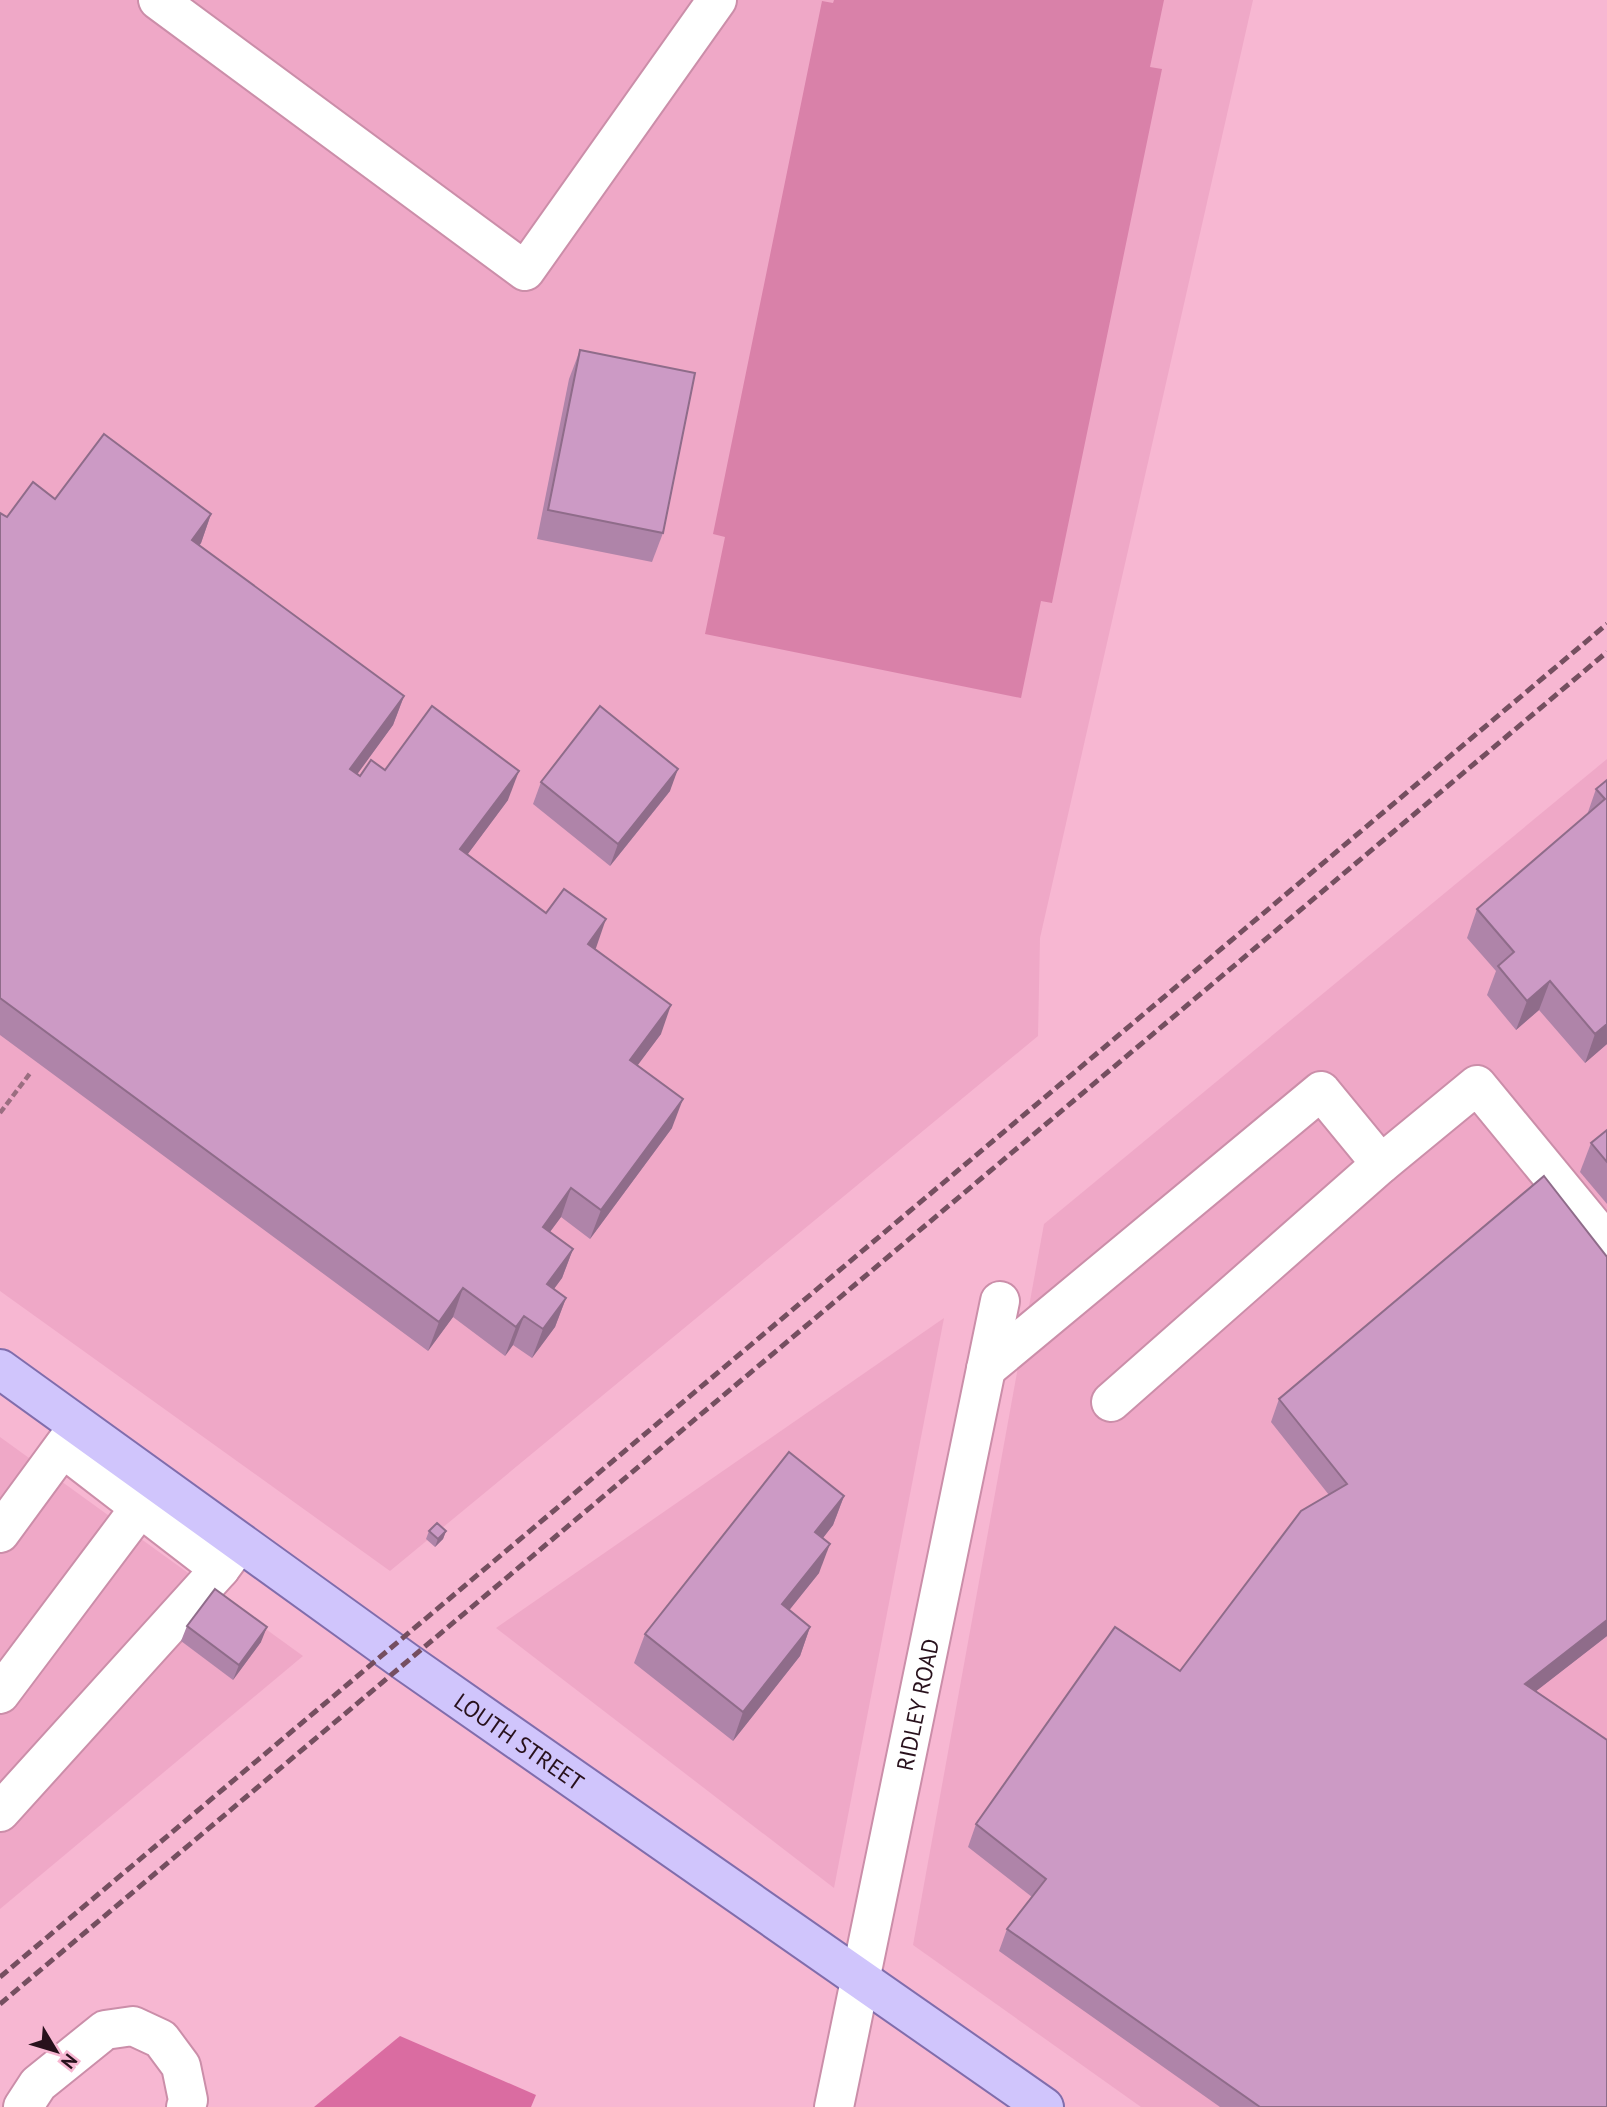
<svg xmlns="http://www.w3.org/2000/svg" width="1607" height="2107" font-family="'PT Sans',sans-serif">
<rect width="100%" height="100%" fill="#f7b7d2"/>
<g fill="#efa8c7">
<path d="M0,0h1253l-213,938 -2,98 -648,535 -390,-280z"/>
<path d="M1607,759v1348h-466l-228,-162 131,-721z"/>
<path d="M944,1318l-110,570 -338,-260z"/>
<path d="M0,1437l303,219 -303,253z"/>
</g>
<path fill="#d981a9" d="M834,0h330l-14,67 12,2 -110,534 -11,-2 -20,97 -316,-64 20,-97 -12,-3 109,-533 11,2z"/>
<path fill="#da6ca1" d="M400,2036l136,59 -5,12h-217z"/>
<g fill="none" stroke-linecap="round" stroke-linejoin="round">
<g stroke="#cb8ea9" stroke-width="42">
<g id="minor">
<path d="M158,0l367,271 192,-271"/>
<path d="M986,1369l335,-278 60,73"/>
<path d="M1111,1402l270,-238 96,-79 130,158"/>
<path d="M63,1448l157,121 14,-19"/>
<path d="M0,1533l77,-105"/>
<path d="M0,1694l139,-185"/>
<path d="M0,1812l220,-243"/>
<path d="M23,2107l15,-23 67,-54 28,-4 28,13 20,27 7,34 -2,7"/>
<path id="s1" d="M834,2107l166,-806"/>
</g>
</g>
<g stroke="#806dac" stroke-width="42">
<g id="major">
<path id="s2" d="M0,1369l406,293 638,445"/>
</g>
</g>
<path stroke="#9b6e81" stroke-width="4.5" stroke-dasharray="7 3.5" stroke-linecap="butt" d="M0,1113l31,-41"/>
<use href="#minor" stroke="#fff" stroke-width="38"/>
<use href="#major" stroke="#d0c5fc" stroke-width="38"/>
<g stroke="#754f60" stroke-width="5" stroke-dasharray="10 5" stroke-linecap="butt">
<path d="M0,1977l1607,-1353"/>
<path d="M0,2004l1607,-1352"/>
</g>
</g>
<g fill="#af84a9">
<path d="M580,350l83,183 -11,29 -115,-23 32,-160z"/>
<path d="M55,499l156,15 -10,29 -2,3 205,150 -11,29 -36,49 3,2 25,-6 123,30 -41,55 128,94 66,85 -24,31 35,63 -82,111 -29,-22 -11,15 23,17 -11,29 -8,11 12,9 -11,29 -23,31 -19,-13 -8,11 -52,-39 -25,34 -428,-316v-522l7,4z"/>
<path d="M1607,780v264l-22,19 -46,-53 -23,20 -29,-35 9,-24 -29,-33 10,-29 110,-94 9,-26z"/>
<path d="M541,782l129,9 -60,75 -77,-62z"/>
<path d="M1607,1130v74l-27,-32 11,-29z"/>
<path d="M1279,1399l328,237 -71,55 71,416h-387l-221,-156 8,-22 25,-32 -64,-50 8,-23 204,-153 149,-176 -58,-73z"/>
<path d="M844,1496l-11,29 -10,13 -4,35 -30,37 21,17 -10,29 -67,85 -99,-78 11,-29z"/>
<path d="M429,1531h17l-3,8 -8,8 -9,-8z"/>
<path d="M187,1626l74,16 -28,38 -52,-39z"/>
</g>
<g fill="#8f6c8a">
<path d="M211,514l-10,29 -20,26 11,-29z"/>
<path d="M404,696l-11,29 -53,73 10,-29z"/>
<path d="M678,769l-8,22 -60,75 8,-22z"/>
<path d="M519,771l-11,29 -58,78 10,-29z"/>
<path d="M606,919l-10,29 -19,25 11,-29z"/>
<path d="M1550,981l-11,29 -23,20 11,-29z"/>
<path d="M671,1005l-10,29 -41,55 10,-29z"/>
<path d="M1607,1024v20l-22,19 10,-29z"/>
<path d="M683,1099l-11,29 -82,111 11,-29z"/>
<path d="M571,1188l-10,29 -29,39 11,-29z"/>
<path d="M573,1249l-11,29 -26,35 11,-29z"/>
<path d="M463,1288l-10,29 -25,34 11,-29z"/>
<path d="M566,1298l-11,29 -23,31 11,-29z"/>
<path d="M524,1316l-11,29 -8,11 11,-29z"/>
<path d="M844,1496l-11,29 -28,36 10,-29z"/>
<path d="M446,1531l-3,8 -8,8 3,-8z"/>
<path d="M830,1544l-11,29 -48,60 11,-29z"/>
<path d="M1607,1620v16l-90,70 8,-22z"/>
<path d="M267,1627l-6,15 -28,38 6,-15z"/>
<path d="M810,1627l-10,29 -67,85 10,-29z"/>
</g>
<g fill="#cc9ac5" stroke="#8f6c8a" stroke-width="2">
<path d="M580,350l115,23 -32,160 -115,-23z"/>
<path d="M104,434l107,80 -19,26 212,156 -54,73 10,7 11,-16 14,10 47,-64 87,65 -59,78 86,64 18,-24 42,30 -18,25 83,61 -41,55 53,39 -82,111 -30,-22 -28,39 30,22 -26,35 19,14 -23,31 -19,-13 -8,11 -53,-39 -24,34 -439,-324v-485l7,4 26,-35 22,17z"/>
<path d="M600,706l78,63 -60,75 -77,-62z"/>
<path d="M1607,780v244l-12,10 -45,-53 -23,20 -29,-35 16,-14 -37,-43 128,-110 -9,-10z"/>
<path d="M1607,1130v32l-16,-19z"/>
<path d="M1544,1176l63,81v363l-82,64 82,56v367h-347l-253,-178 39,-50 -70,-55 139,-197 65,44 121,-160 46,-27 -68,-85z"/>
<path d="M789,1452l55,44 -29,36 15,12 -48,60 28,23 -67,85 -98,-78z"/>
<path d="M437,1523l9,8 -8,8 -9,-8z"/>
<path d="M215,1589l52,38 -28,38 -52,-39z"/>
</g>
<g text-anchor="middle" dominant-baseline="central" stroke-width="5" stroke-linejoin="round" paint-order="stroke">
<g font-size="23" fill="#28111c" stroke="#f7b7d2">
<text stroke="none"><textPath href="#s1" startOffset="411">RIDLEY ROAD</textPath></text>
<text stroke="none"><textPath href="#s2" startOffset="639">LOUTH STREET</textPath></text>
</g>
</g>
<g transform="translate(56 2051) rotate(128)" stroke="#f7b7d2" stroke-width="5" paint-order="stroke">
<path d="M0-5L12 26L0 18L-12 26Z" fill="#28111c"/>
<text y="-10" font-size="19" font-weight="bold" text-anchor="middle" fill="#28111c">N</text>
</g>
</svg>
